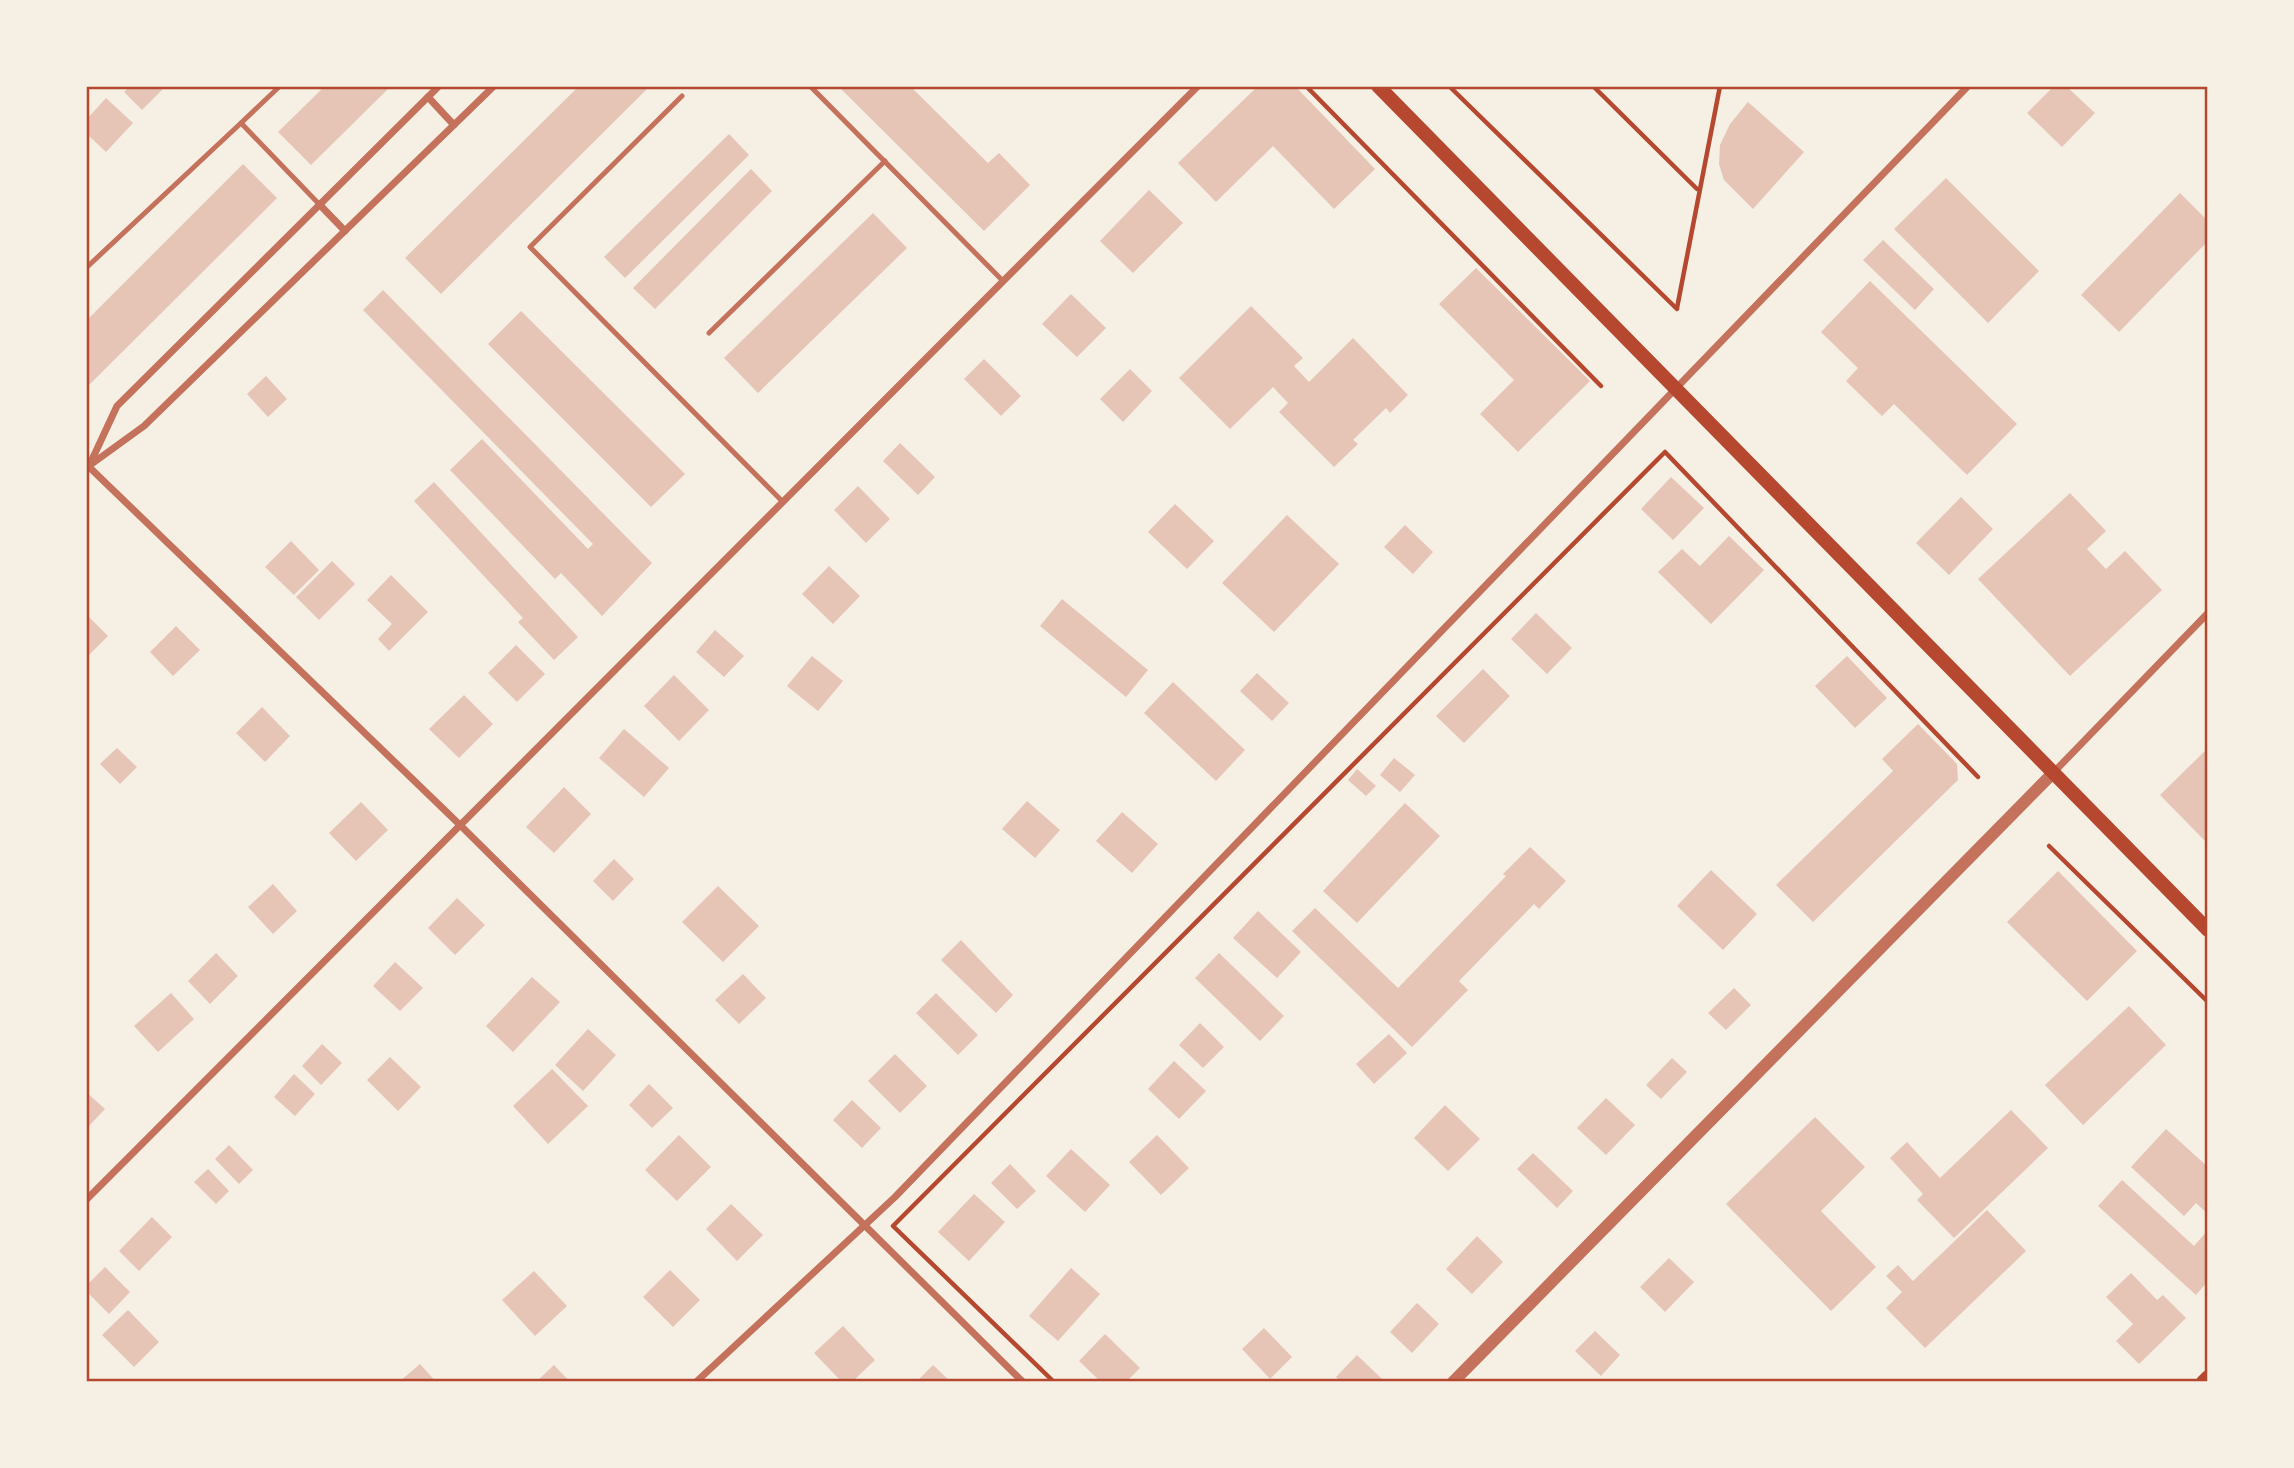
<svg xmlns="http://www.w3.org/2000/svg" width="2294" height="1468" font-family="'Source Sans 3',sans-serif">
<rect width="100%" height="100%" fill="#f6efe4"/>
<g fill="#e6c5b7">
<path d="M131,86h35l-24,24 -18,-18z"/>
<path d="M325,86h66l-80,79 -33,-33z"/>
<path d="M579,86h71l-209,208 -36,-36z"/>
<path d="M838,86h72l78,77 11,-10 31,32 -46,46z"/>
<path d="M1258,86h37l80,83 -41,40 -61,-63 -57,56 -38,-39z"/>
<path d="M2054,86h12l29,27 -33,34 -35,-34z"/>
<path d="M106,98l27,25 -27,29 -20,-19v-13z"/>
<path d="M1748,102l56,50 -51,57 -29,-29 -5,-16 1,-19 10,-21z"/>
<path d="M729,134l20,21 -124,123 -21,-21z"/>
<path d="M243,164l34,34 -191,190v-67z"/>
<path d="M751,169l21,22 -117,118 -22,-21z"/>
<path d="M1946,178l93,93 -51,52 -94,-94z"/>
<path d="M1149,190l34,33 -50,50 -33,-32z"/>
<path d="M2180,193l28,28v20l-89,91 -38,-37z"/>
<path d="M873,213l34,35 -149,145 -34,-35z"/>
<path d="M1883,240l51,49 -19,21 -52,-50z"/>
<path d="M1476,268l114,113 -72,71 -38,-38 34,-34 -75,-76z"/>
<path d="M1870,281l147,143 -50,51 -73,-71 -12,12 -36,-35 12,-13 -37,-36z"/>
<path d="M383,290l269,273 -50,53 -41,-43 -6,6 -105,-109 32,-31 106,110 5,-5 -230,-234z"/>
<path d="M1071,294l35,34 -29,29 -35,-33z"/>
<path d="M1251,306l52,52 -9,8 15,16 44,-44 55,57 -18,18 -4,-5 -33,32 5,4 -24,23 -55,-55 9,-9 -15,-16 -43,42 -51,-51z"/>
<path d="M521,311l164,163 -34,33 -163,-163z"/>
<path d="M984,359l37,37 -20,20 -37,-37z"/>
<path d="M1130,369l22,22 -29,31 -23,-23z"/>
<path d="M266,376l21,23 -19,18 -21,-23z"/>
<path d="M900,443l35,34 -17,18 -35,-34z"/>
<path d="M1671,477l33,31 -31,32 -32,-31z"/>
<path d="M434,482l144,155 -24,23 -36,-38 5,-4 -109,-117z"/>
<path d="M858,486l32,33 -24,24 -32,-33z"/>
<path d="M2070,493l36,38 -19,18 19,20 19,-18 37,39 -92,86 -92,-97z"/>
<path d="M1961,497l32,32 -44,46 -33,-32z"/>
<path d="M1175,504l39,37 -27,28 -39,-37z"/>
<path d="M1287,515l52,49 -65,68 -52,-49z"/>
<path d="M1405,525l28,27 -20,22 -29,-27z"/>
<path d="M1729,536l35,34 -53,54 -53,-52 24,-23 18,17z"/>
<path d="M291,541l28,29 -25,25 -29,-28z"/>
<path d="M332,561l23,23 -36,36 -23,-23z"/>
<path d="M829,566l31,30 -27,28 -31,-30z"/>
<path d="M391,575l37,37 -39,39 -11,-12 14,-15 -25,-24z"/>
<path d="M1062,599l86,71 -22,27 -86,-71z"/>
<path d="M1536,613l36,35 -25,26 -36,-35z"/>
<path d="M86,614l22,22 -22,22z"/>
<path d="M176,626l24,24 -27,26 -23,-24z"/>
<path d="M715,630l29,26 -20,21 -28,-25z"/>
<path d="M516,645l29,29 -28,28 -29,-29z"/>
<path d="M812,656l31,25 -25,30 -31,-25z"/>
<path d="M1847,656l40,42 -32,30 -40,-42z"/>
<path d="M1483,669l27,27 -46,47 -28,-27z"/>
<path d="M1257,673l32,30 -17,18 -32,-30z"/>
<path d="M674,675l35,35 -30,31 -35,-35z"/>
<path d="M1173,682l72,68 -29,31 -72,-68z"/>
<path d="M464,695l29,29 -34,34 -30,-29z"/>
<path d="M262,707l28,29 -25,26 -29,-29z"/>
<path d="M1918,724l39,40 1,16 -145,142 -37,-37 117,-114 -11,-12z"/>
<path d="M624,729l45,39 -25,29 -45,-39z"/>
<path d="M117,748l20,19 -17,17 -20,-20z"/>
<path d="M2208,748v96l-48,-49z"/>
<path d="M1394,758l21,17 -15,17 -20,-17z"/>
<path d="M1357,769l19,17 -10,10 -18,-16z"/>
<path d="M564,787l27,27 -37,39 -28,-26z"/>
<path d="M1027,801l33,29 -25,28 -33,-29z"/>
<path d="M361,802l27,28 -32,31 -27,-28z"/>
<path d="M1405,803l35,33 -83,87 -34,-32z"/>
<path d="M1122,812l36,32 -26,29 -36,-32z"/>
<path d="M1530,847l36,34 -27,28 -5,-5 -75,77 9,9 -56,57 -120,-116 23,-23 83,80 108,-112 -3,-2z"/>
<path d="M614,859l20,20 -21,22 -20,-20z"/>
<path d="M1711,870l46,44 -34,36 -46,-44z"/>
<path d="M2058,871l79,80 -50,50 -80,-79z"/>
<path d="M273,884l24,27 -24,23 -25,-27z"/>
<path d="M718,886l41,40 -36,36 -41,-40z"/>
<path d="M457,898l28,27 -30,30 -27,-27z"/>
<path d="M1258,911l43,41 -24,26 -44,-40z"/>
<path d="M961,940l52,55 -17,18 -55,-53z"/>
<path d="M216,953l22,23 -28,28 -22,-23z"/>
<path d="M1219,953l65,63 -24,25 -65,-63z"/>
<path d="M395,962l28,26 -23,23 -27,-25z"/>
<path d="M743,974l23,24 -27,26 -24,-24z"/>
<path d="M532,977l28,25 -47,50 -27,-26z"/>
<path d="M1734,988l17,17 -25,25 -18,-17z"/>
<path d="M171,993l23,26 -36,33 -24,-26z"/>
<path d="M936,993l42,42 -20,20 -42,-42z"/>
<path d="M2129,1006l37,39 -83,80 -38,-40z"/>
<path d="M1200,1023l24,24 -21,21 -24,-23z"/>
<path d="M588,1029l28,26 -33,36 -28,-26z"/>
<path d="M1389,1034l18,19 -33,31 -18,-20z"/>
<path d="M322,1044l20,19 -21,22 -19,-19z"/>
<path d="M895,1054l32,32 -27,27 -32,-32z"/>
<path d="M390,1057l31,30 -23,24 -31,-31z"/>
<path d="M1672,1058l15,14 -26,27 -15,-14z"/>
<path d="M1174,1061l32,30 -27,28 -31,-30z"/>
<path d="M552,1069l36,37 -40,38 -35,-38z"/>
<path d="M294,1074l21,20 -20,22 -21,-19z"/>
<path d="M649,1084l24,24 -21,20 -23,-23z"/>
<path d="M86,1092l19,17 -19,20z"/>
<path d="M1606,1098l29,27 -29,30 -29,-27z"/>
<path d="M852,1100l29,28 -19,20 -29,-28z"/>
<path d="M1445,1105l35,34 -32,32 -34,-33z"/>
<path d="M2011,1110l37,38 -94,90 -37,-38 6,-6 -33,-36 17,-16 33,36z"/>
<path d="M1815,1117l50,50 -44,44 55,56 -45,44 -105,-107z"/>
<path d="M2166,1129l42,38v47l-12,-11 -12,13 -53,-49z"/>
<path d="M679,1135l32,32 -34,34 -32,-31z"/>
<path d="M1157,1135l32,33 -28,27 -32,-33z"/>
<path d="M229,1145l24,25 -14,14 -24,-25z"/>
<path d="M1071,1149l39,36 -25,27 -39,-36z"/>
<path d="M1533,1153l40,38 -16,17 -40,-39z"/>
<path d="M1010,1164l26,27 -19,18 -26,-26z"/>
<path d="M208,1169l21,22 -13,13 -22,-22z"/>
<path d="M2122,1180l72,66 14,-16v51l-12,14 -98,-89z"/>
<path d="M974,1194l31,28 -36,39 -31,-29z"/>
<path d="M731,1204l32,31 -26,26 -31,-32z"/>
<path d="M1987,1210l39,41 -101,97 -39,-40 16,-16 -16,-16 12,-11 15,16z"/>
<path d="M152,1217l20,20 -33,34 -20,-20z"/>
<path d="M1477,1236l26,26 -31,32 -26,-25z"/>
<path d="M1669,1258l25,24 -29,30 -25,-25z"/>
<path d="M105,1267l25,25 -21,22 -23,-23v-5z"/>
<path d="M1071,1268l29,26 -42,47 -29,-25z"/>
<path d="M670,1270l30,30 -27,27 -30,-30z"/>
<path d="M534,1271l33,35 -32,30 -33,-36z"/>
<path d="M2131,1273l26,27 6,-5 23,23 -47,46 -23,-23 17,-17 -27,-27z"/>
<path d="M1417,1303l22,21 -27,29 -22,-21z"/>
<path d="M128,1310l31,32 -25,25 -32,-32z"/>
<path d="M843,1326l32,34 -23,22h-10l-28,-29z"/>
<path d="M1264,1328l28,29 -22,22 -28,-30z"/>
<path d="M1595,1331l25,24 -19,21 -26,-25z"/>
<path d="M1105,1334l35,34 -14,14h-25l-22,-21z"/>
<path d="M1357,1355l25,24 -3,3h-38l-5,-5z"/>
<path d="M420,1364l16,18h-37z"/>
<path d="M554,1365l16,17h-34z"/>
<path d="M933,1365l18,17h-35z"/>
</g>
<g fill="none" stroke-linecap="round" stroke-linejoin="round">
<g stroke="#b5482f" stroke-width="4.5">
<path d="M1306,86l295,300"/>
<path d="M1449,86l228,223"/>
<path d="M1593,86l104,103"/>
<path d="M1677,308l43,-222"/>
<path d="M2049,846l159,156"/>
<path d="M1054,1382l-161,-156 772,-774 313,325"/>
</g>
<g stroke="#c5725c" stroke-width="5">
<path d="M810,86l193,195"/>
<path d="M682,96l-152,151 252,254"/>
<path d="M241,123l39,-37"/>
<path d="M86,268l155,-145 78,81"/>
<path d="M709,333l176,-172"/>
</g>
<g stroke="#c5725c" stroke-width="7">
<path d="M428,97l26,28"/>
<path d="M319,204l26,27"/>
<path d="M86,464l373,360 564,558"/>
<path d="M90,464l27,-58 322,-320"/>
<path d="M86,468l58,-42 350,-340"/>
<path d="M2053,773l155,-160"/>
<path d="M86,1200l1112,-1114"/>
<path d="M696,1382l199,-185 1073,-1111"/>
</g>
<path stroke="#c5725c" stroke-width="12" d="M1453,1382l599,-608"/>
<g stroke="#b5482f" stroke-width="14">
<path d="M1378,86l830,844"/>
<path d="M2203,1382l5,-5"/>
</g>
</g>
<rect width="2294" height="1468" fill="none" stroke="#f6efe4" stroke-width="175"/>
<rect x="88" y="88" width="2118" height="1292" fill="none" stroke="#b5482f" stroke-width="2.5"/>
</svg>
